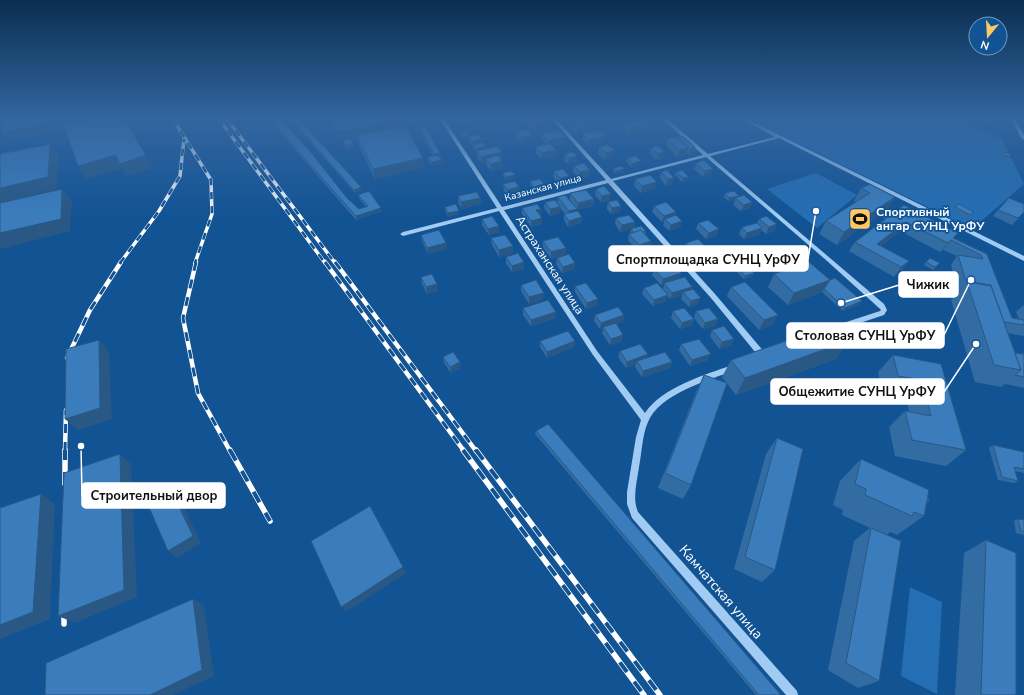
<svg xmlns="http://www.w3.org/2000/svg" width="1024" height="695" font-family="'Nunito Sans',sans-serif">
<rect width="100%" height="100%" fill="#125394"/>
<g fill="#246eb3">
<path d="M749,119h204l49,20 22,45 -52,45z"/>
<path d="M816,173l41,22 -40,33 -50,-39z"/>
<path d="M910,587l32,15 -5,92 -36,-18z"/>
</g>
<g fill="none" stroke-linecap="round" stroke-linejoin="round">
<g fill="#a1cbf2" fill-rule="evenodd">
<path d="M440,119h4l58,88 104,-27 -54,-61h4l55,60 92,-24 -41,-36h5l41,35 67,-17 -33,-18h5l277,137v5l-245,-123 -69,18 147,125 27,23 3,6 -3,5 -57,19 -3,-3 1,-2 55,-18 1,-1 -2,-2 -53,-48 -120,-103 -93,24 102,113 51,60 1,2 -1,2h-6l-49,-60 -103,-115 -104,27 93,141 48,62c16,-25 61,-39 88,-48l3,1 1,2 -1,2c-27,10 -77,24 -88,52 -6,14 -6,30 -9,45 -2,15 -7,31 -1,45l159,179 1,4h-12l-154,-177 -5,-14v-12l9,-55 5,-17 -48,-65 -94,-144 -96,25 -3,-2 3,-2 94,-24z"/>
<path d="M1011,119h4l9,16v5l-2,-1z"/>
</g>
<g stroke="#fff" stroke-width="3.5">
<g id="rail-far2">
<path d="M173,119l38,61 1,34 -17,49"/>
<path d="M219,119l106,144"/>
<path d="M227,119l108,144"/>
<path d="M120,263l39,-52 21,-35 4,-37"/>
</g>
</g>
<g stroke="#fff" stroke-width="4.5">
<g id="rail-far1">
<path d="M196,262l-13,56 15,75 32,58"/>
<path d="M325,262l139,189"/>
<path d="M335,262l141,189"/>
<path d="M67,358l23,-48 31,-48"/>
<path d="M65,451l1,-41"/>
</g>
</g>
<g stroke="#fff" stroke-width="5.5">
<g id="rail">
<path d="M230,450l40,71"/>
<path d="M463,450l181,245"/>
<path d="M476,450l184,245"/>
<path d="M65,484v-34"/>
<path d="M64,606v18"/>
</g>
</g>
<use href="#rail-far2" stroke="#125394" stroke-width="2.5" stroke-dasharray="7" stroke-linecap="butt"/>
<use href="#rail-far1" stroke="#125394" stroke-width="3" stroke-dasharray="9" stroke-linecap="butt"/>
<use href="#rail" stroke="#125394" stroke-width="4" stroke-dasharray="12" stroke-linecap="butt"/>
</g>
<g fill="#336ca2">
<path d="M270,119l77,79 12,11 7,-2 -7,-9 -1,-3 24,16 -26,9 -85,-98z"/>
<path d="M290,119h9l63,72 -7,2z"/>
<path d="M330,119h72l1,7 22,41 -50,12 -16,-33 -2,-8 -6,1 3,8 -8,2 -3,-8h-4z"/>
<path d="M410,119h9l4,8 -7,2z"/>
<path d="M526,119h19l1,2v6l-14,3 -6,-7z"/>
<path d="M566,119h16l-13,3z"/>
<path d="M587,119h18l-1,5 -12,2 -5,-6z"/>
<path d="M632,119h29l-1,6 -11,3 -5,-4 1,-3 -3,1 3,3 -1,6 -16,4 -5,-5 1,-6 11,-3z"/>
<path d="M974,119h19l-2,3 -16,-2z"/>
<path d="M457,121l12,1v3l-9,2 -2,-3z"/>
<path d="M574,124l15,2 -1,6 -11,2 -3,-4z"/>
<path d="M420,129l21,27h-2l3,4v3l-11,3 -3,-6v-3l5,-1 -13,-24z"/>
<path d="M460,132l9,4 13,3v3l4,7 16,3v7h-2l2,9 -11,3 -5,-6v-3l-4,2 -5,-7v-5h-1l-3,-4v-3h-1l-3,-5 -1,-2 -5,1 -2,-4z"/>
<path d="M516,132l16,3v6l-11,2 -5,-5z"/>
<path d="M542,134l23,3v6l-13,3 3,10 -14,3 -5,-6v-6l10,-3 -4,-4z"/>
<path d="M583,134l22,2 -1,6 -16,4 -5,-6z"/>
<path d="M678,137l17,10 -1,7 -5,1 -3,-2v1l-9,3 -11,-12 1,-6 11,-1z"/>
<path d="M599,147l16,3 -1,7 -9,3 -7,-6z"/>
<path d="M651,148l12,11 -7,1 -6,-6z"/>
<path d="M1004,152l6,5 -3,3 -7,-2z"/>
<path d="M565,154l12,2v6l-9,2 -4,-3z"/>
<path d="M627,158l14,6 -10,3 -5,-6z"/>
<path d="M696,163l15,12 -8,2 -9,-8z"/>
<path d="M574,166l16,4 -1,6 -10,3 -6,-7z"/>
<path d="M613,168l11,4 -8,2 -3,-3z"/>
<path d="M554,171l14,11 -9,2 -6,-7z"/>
<path d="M661,172l11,12 -6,2 -6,-8z"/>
<path d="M676,172l12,8 -6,2 -7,-7z"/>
<path d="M503,173l12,5 -9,2 -3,-4z"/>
<path d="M635,179l20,10 -14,4 -7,-7z"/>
<path d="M530,181l14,3v4l-10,2 -4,-6z"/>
<path d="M503,184l16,10 -11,3 -4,-6z"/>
<path d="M870,184l17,26h-1l6,3 62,25 33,16 25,64 7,1 -3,-7 8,-7v31l-16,-3 7,20 9,1v34l-19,-4 -4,3 -26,-5 -24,-82 9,-9h-2l-7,-26 6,-9 -14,-6 -3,2 -40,-21 -19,15 28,15 -7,9 -8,7 -45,-26 6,-9 30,-23 -6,-4 -42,30 -18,-11 7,-13 30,-19 -2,-1 7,-13z"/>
<path d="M596,189l14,11 -9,2 -6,-7z"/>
<path d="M570,193l24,6 -1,7 -16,4 -7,-10z"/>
<path d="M725,193l13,4 14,5 -2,6 -9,3 -8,-6 2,-5 -7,1 -4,-4z"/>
<path d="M458,196l22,2 1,6 -19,5 -4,-6z"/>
<path d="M558,197l18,14 6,6 -1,6 -13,4 -4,-7v-6h1l-7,-9 2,2v6l-10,3 -6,-8 1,-6 12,1z"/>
<path d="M608,202l12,10 -9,2 -4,-5z"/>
<path d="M654,206l22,6 -1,4 7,5 -2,6 -11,4 -6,-6 1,-3h-2l-10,-10z"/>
<path d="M445,207l14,4v3l-11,3 -3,-7z"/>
<path d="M955,207l17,8 -5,3 -15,-8z"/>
<path d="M522,208l19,1 -1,6 2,9 -11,3 -9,-13z"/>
<path d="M998,210l26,2 -12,13 -19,-9z"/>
<path d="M616,218l19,4 -1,6 12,3 -1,3 6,7 -1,7 -13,3 -9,-11 1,-6 2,-1 -1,-1 1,-3 -11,3 -5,-8z"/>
<path d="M482,219l17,7v6l-10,3 -7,-10z"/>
<path d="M759,219l18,5 -3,7 -8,3 -5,-4 -2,5 -15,4 -5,-5 3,-7 15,-4z"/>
<path d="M698,223l21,6 -3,7 -10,3 -10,-10z"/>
<path d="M421,235l26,14 -19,5 -6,-13z"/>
<path d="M491,238l22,8v7l-14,4 -7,-12z"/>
<path d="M543,241l23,14 -15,4 -8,-12z"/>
<path d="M686,243l19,12 -12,3 -9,-9z"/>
<path d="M652,251l11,4 -9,2 2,3 -2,6 -11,4 -9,-11 1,-6 16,1z"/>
<path d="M506,257l18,12 -12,3 -6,-9z"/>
<path d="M700,257l16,10 -11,4 -7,-7z"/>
<path d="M557,258l18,5 -1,6 -12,4 -6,-9z"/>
<path d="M926,262l11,4 -4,4 -9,-5z"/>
<path d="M738,268l16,5 -1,3 -9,3 -8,-8z"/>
<path d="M654,269l27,4 -2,6 13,8v2l6,15 -9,3 -8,-8 1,-4 -12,4 -3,-3 -1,5 -13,5 -11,-12 2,-6 19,1 1,-5 -3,1 -9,-10z"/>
<path d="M774,274l56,6 30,24 -17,7 -21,-19 -34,13 -20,-18z"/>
<path d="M421,277l17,13 -11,4 -5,-10z"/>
<path d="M521,285l22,14 -14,5 -8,-13z"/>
<path d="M575,286l22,20 -11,3 -11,-17z"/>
<path d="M731,287l42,37 -14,6 -32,-34z"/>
<path d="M523,308l33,4v6l-25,8 -8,-11z"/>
<path d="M673,311l21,8 -2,6 -12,4 -9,-11z"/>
<path d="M696,311l19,15 -12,3 -9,-11z"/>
<path d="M595,315h29l-1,7 -7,2 6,17 -12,4 -8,-12 1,-5 -3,1 -6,-8z"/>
<path d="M712,330l19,15 -12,4 -9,-13z"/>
<path d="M540,341h35l-1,6 -27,11 -7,-11z"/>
<path d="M681,344l27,16 -18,6 -11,-16z"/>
<path d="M620,351l27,7 25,4 -2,6 -28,9 -7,-10 1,-3 -10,4 -8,-11z"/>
<path d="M893,355l48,9 25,86 -20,16 -51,-10 -6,-29 16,-16h4l-3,-14 -24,-4 -4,-21z"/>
<path d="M443,357l18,11 -10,5 -7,-10z"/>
<path d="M836,359l-100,36 -14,-18 9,-17z"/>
<path d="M704,375l-13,110 -8,14 -25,-11 38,-96z"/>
<path d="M536,431l245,264h-25l-221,-261z"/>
<path d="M777,438l-2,132 -13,12 -28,-13 32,-115z"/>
<path d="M993,445l31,7v21l-9,-2 3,10 -4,2 -16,-3 -9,-32z"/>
<path d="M861,459l61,28 6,10 1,4 -2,2 -3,13 -27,19 -7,-3 -3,3 -8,146 -21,7 -30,-18 26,-129 16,-13 -28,-13 1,-5 -10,-5 7,-24z"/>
<path d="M1018,519l6,1v15l-8,-2 -2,-12z"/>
<path d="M986,540l30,155h-61l9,-142z"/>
</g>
<g fill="#295884">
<path d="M46,119h6v13l-43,9 -7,-9z"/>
<path d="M402,119l1,9 -64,13 -2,-9z"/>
<path d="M570,119h12l-13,3z"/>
<path d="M600,119h5l-1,5 -12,2v-6z"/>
<path d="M638,119h7v2l-8,2z"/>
<path d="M661,119l-1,6 -11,3 1,-6z"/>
<path d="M546,121v6l-14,3v-6z"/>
<path d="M469,122v3l-9,2v-3z"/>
<path d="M422,124l1,3 -7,2v-3z"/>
<path d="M645,125l-1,6 -16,4 1,-6z"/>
<path d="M589,126l-1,6 -11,2 1,-6z"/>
<path d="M469,135v3l-1,-2v2l-5,1v-3z"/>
<path d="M532,135v6l-11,2v-6z"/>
<path d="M605,136l-1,6 -16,4 1,-6z"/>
<path d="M565,137v6l-17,4v-6z"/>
<path d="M482,139v4l-10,2v-3z"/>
<path d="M50,144l9,12 -2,33 -57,14v-15z"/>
<path d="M353,144l1,3 -8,2 -1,-3z"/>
<path d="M486,146v4l-10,2v-3z"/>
<path d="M695,147l-1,7 -5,1 1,-6z"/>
<path d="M688,148l-2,6 -9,3 2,-7z"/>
<path d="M556,150l-1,6 -14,3 1,-6z"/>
<path d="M615,150l-1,7 -9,3 1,-7z"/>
<path d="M502,152v7l-13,3 -3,-3v3l-4,2 -1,-7z"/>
<path d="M664,152l-1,7 -7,1 2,-6z"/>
<path d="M440,153l1,3 -7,2v-4z"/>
<path d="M116,155h30l7,13 -26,8 -5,-8 -35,11 -9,-13z"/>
<path d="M577,156v6l-9,2 1,-6z"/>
<path d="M423,158l2,9 -50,12 -2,-10z"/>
<path d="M442,160v3l-11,3v-4z"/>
<path d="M502,161v7l-11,3v-7z"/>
<path d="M641,161v3l-10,3 1,-3z"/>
<path d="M625,169l-1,3 -8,2 1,-3z"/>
<path d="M713,169l-2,6 -8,2 2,-6z"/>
<path d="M590,170l-1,6 -10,3 1,-7z"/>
<path d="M515,175v3l-9,2v-3z"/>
<path d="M569,176l-1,6 -9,2 1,-6z"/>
<path d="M689,177l-1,3 -6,2 1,-4z"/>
<path d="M674,178l-2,6 -6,2 2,-7z"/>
<path d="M657,182l-2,7 -14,4 1,-7z"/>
<path d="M544,184v4l-10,2v-3z"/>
<path d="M361,187l1,4 -7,2 -1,-3z"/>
<path d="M519,187v7l-11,3v-7z"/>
<path d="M62,189l10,12 -2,30 -70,18v-16z"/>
<path d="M611,194l-1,6 -9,2 1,-6z"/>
<path d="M739,196l-1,3 -3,-1v2l-7,1 1,-3z"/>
<path d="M895,197l-8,13 -5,3 -2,-1 -1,3 -42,30 7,-13z"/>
<path d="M480,198l1,6 -19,5 -1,-7z"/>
<path d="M594,199l-1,7 -16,4 1,-7z"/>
<path d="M752,202l-2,6 -9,3 3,-6z"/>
<path d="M621,206l-1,6 -9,2 1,-6z"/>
<path d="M560,207v6l-10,3v-7z"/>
<path d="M381,208l1,3 -26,9v-4z"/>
<path d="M541,209v6l-5,1v-6z"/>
<path d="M577,209l-1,6 -8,3 1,-7z"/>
<path d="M459,211v3l-11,3v-4z"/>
<path d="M676,212l-2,7h-9l-1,3h-2l2,-6z"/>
<path d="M582,217l-1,6 -13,4 1,-6z"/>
<path d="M542,218v6l-11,3v-6z"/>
<path d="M682,221l-2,6 -11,4 2,-6z"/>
<path d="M635,222l-2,7 -13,3 2,-7z"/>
<path d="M906,222l-6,9 -27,21 4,-8z"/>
<path d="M777,224l-3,7 -8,3 3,-7z"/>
<path d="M499,226v6l-10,3 -1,-6z"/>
<path d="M762,228l-3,7 -15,4 3,-6z"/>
<path d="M719,229l-3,7 -10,3 3,-6z"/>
<path d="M951,240l-8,10 -3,2 8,-9z"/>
<path d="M651,241l-1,7 -13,3 2,-6z"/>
<path d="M446,243l1,6 -19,5 -1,-6z"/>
<path d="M513,246v7l-14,4v-7z"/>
<path d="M566,248v7l-15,4v-7z"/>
<path d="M707,248l-2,7 -12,3 3,-6z"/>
<path d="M664,252l-1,3 -9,2v-3z"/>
<path d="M656,260l-2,6 -11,4 1,-7z"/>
<path d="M719,260l-3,7 -11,4 2,-7z"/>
<path d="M909,261l-7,9 -8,7 7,-10z"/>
<path d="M524,262v7l-12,3v-6z"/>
<path d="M575,263l-1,6 -12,4 1,-6z"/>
<path d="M681,273l-2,6 -15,4v1l-3,1 2,-6z"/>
<path d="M754,273l-1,3 -9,3 1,-3z"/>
<path d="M830,280l-8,12 -34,13 6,-12z"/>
<path d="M437,284l1,6 -11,4 -1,-7z"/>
<path d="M692,287l-2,6 -7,-1 -1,3 -12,4 2,-6z"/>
<path d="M544,293l-1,6 -14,5v-7z"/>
<path d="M668,295l-2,6 -13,5 1,-6z"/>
<path d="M701,298l-3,6 -9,3 2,-6z"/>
<path d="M598,299l-1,7 -11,3 1,-6z"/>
<path d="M862,301l-2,3 -17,7 2,-3z"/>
<path d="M556,312v6l-25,8v-6z"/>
<path d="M624,315l-1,7 -19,6 -1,-1v1l-3,1 1,-6z"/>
<path d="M778,315l-5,9 -14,6 5,-10z"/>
<path d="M694,319l-2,6 -12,4 2,-6z"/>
<path d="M718,319l-3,7 -12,3 2,-6z"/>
<path d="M623,335l-1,6 -12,4 1,-6z"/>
<path d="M734,339l-3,6 -12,4 3,-7z"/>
<path d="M99,340l10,12 3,67 -34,11 -13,-11z"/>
<path d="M575,341l-1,6 -27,11v-6z"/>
<path d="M848,341l-12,18 -100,36 9,-17z"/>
<path d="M648,354l-2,6 -9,1 -1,3 -10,4 1,-6z"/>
<path d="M711,354l-3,6 -18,6 2,-6z"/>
<path d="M460,362l1,6 -10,5 -1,-6z"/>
<path d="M672,362l-2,6 -28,9 1,-6z"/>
<path d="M120,454l11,10 6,133 -62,26 -17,-7z"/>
<path d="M172,492l8,7 21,44 -24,15 -9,-7z"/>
<path d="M41,494l14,10 -5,115 -50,20v-14z"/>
<path d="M403,567l3,6 -60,39 -5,-5z"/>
<path d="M193,599l11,7 10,70 -41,19h-23z"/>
</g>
<g fill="#3b7dbc" stroke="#295884">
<path d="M3,119h43v4l-44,9z"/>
<path d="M93,119h31l22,36 -26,9 -4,-9 -38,11 -14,-40z"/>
<path d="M270,119h10l29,31 38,48 12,11 9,-3 -10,-11 11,-4 12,17 -25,8z"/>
<path d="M291,119h8l62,68 -7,3z"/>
<path d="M331,119h70l-64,13z"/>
<path d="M411,119h8l3,5 -6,2z"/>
<path d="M467,119l2,3 -9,2 -3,-3z"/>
<path d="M528,119h17l1,2 -14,3z"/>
<path d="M591,119h9l-8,1z"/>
<path d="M647,119h14l-11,3z"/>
<path d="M640,120l5,5 -16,4 -5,-5z"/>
<path d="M585,122l4,4 -11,2 -4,-4z"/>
<path d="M405,126l18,32 -50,11 -16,-33z"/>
<path d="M426,128l14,25 -6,1 -14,-25z"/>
<path d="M528,129l4,6 -11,2 -5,-5z"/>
<path d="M559,130l6,7 -17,4 -6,-7z"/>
<path d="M599,130l6,6 -16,4 -6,-6z"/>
<path d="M466,131l3,4 -6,1 -3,-4z"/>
<path d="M478,134l4,5 -10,3 -4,-6z"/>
<path d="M683,136l12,11 -5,2 -12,-12z"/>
<path d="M676,137l12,11 -9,2 -12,-11z"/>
<path d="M350,138l3,6 -8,2 -2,-6z"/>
<path d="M483,142l3,4 -10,3 -3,-4z"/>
<path d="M550,143l6,7 -14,3 -6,-6z"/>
<path d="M50,144l-2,33 -48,11v-34z"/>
<path d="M608,145l7,5 -9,3 -7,-6z"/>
<path d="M497,146l5,6 -21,5 -4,-6z"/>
<path d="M658,146l6,6 -6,2 -7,-6z"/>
<path d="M573,152l4,4 -8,2 -4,-4z"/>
<path d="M1004,152l7,2 -1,3 -7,-2z"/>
<path d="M438,155l4,5 -11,2 -3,-5z"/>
<path d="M497,155l5,6 -11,3 -5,-5z"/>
<path d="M636,156l5,5 -9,3 -5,-6z"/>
<path d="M704,160l9,9 -8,2 -9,-8z"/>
<path d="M584,163l6,7 -10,2 -6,-6z"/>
<path d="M621,166l4,3 -8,2 -4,-3z"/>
<path d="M563,169l6,7 -9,2 -6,-7z"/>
<path d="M667,170l7,8 -6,1 -7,-7z"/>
<path d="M682,170l7,7 -6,1 -7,-6z"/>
<path d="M511,171l4,4 -9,2 -3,-4z"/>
<path d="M650,175l7,7 -15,4 -7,-7z"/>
<path d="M540,179l4,5 -10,3 -4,-6z"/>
<path d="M515,181l4,6 -11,3 -5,-6z"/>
<path d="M870,184l25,13 -51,35 -18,-11 44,-28 -9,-5z"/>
<path d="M604,186l7,8 -9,2 -6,-7z"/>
<path d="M62,189l-1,30 -61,14v-30z"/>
<path d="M586,190l8,9 -16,4 -8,-10z"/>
<path d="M734,191l5,5 -10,2 -4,-5z"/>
<path d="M477,192l3,6 -19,4 -3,-6z"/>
<path d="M565,195l12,14 -8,2 -11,-14z"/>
<path d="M744,195l8,7 -8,3 -9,-7z"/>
<path d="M1009,198l15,6v8l-6,6 -20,-8z"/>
<path d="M555,200l5,7 -10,2 -5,-7z"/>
<path d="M617,200l4,6 -9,2 -4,-6z"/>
<path d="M666,202l10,10 -12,4 -10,-10z"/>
<path d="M456,204l3,7 -11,2 -3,-6z"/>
<path d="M537,204l4,5 -5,1 6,8 -11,3 -9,-13z"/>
<path d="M959,204l15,8 -4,3 -15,-8z"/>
<path d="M904,205l54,28 -5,5 34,16 25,64 12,2v5l-20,-3 -13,-37 -25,-4 -8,-26 25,4 -2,-4 -30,-15 -3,3 -42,-21 -29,22 32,17 -8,6 -46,-25z"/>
<path d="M885,209l7,4 -4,3 -8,-4z"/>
<path d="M578,211l4,6 -13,4 -5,-7z"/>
<path d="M629,215l6,7 -13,3 -6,-7z"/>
<path d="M676,215l6,6 -11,4 -6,-6z"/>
<path d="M492,216l7,10 -11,3 -6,-10z"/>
<path d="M766,216l11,8 -8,3 -10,-8z"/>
<path d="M708,220l11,9 -10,4 -11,-10z"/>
<path d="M757,223l5,5 -15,5 -5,-6z"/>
<path d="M641,226l5,5 -3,1 -2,-2 -7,3 -3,-4z"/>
<path d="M439,230l7,13 -19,5 -6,-13z"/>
<path d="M641,230l10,11 -12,4 -10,-11z"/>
<path d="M505,235l8,11 -14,4 -8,-12z"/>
<path d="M558,237l8,11 -15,4 -8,-11z"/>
<path d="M698,239l9,9 -11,4 -10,-9z"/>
<path d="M518,253l6,9 -12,4 -6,-9z"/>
<path d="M569,254l6,9 -12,4 -6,-9z"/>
<path d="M930,258l10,5 -5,4 -9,-5z"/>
<path d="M809,262l21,18 -36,13 -20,-19z"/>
<path d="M672,263l9,10 -18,6 -9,-10z"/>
<path d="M747,265l7,8 -9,3 -7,-8z"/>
<path d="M432,274l5,10 -11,3 -5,-10z"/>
<path d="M685,277l7,10 -20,6 -8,-10z"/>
<path d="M835,278l27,23 -17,7 -21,-19 6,-9z"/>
<path d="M536,280l8,13 -15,4 -8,-12z"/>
<path d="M745,282l33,33 -14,5 -33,-33z"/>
<path d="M967,282l24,4 30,84 -27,-5z"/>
<path d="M586,283l12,16 -11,4 -12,-17z"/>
<path d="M657,283l11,12 -14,5 -10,-12z"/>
<path d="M693,289l8,9 -10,3 -8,-9z"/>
<path d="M548,300l8,12 -25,8 -8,-12z"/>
<path d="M618,307l6,8 -23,8 -6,-8z"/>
<path d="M684,308l10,11 -12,4 -9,-12z"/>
<path d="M709,308l9,11 -13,4 -9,-12z"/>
<path d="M616,323l7,12 -12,4 -8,-12z"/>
<path d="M832,325l16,16 -103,37 -14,-18z"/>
<path d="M724,326l10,13 -12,3 -10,-12z"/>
<path d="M568,331l7,10 -28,11 -7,-11z"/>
<path d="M699,339l12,15 -19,6 -11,-16z"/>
<path d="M99,340l1,68 -35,11 1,-70z"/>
<path d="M640,344l8,10 -21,8 -7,-11z"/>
<path d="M453,352l7,10 -10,5 -7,-10z"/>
<path d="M665,352l7,10 -29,9 -6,-10z"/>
<path d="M1015,353l9,1v23l-9,-2 6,-5z"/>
<path d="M893,355l48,9 25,86 -54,-10 -7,-29 26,5 -9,-36 -24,-4z"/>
<path d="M704,375l23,8 -36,102 -26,-12z"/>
<path d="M548,424l233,271h-22l-223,-264z"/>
<path d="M777,438l26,11 -28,121 -30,-13z"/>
<path d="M993,445l31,7v17l-10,-2 4,14 -16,-4z"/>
<path d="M120,454l4,136 -66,26 6,-143z"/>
<path d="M861,459l68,31 -5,26 -10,-4 -2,4 -47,-21 1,-6 -11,-5z"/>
<path d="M172,492l21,44 -25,15 -20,-46z"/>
<path d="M41,494l-8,118 -33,13v-117z"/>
<path d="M370,506l33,61 -62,40 -30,-66z"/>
<path d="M1018,519l6,1v12l-3,-1z"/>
<path d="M871,528l30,13 -22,140 -33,-18z"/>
<path d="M986,540l30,13v142h-35z"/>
<path d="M193,599l9,71 -52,25h-105l1,-32z"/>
</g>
<linearGradient id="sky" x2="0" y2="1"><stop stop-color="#0a2e51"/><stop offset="0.55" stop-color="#33669f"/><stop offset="1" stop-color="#33669f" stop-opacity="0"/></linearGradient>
<rect width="1024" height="216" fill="url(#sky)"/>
<defs>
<g id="stadium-square" transform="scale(1.15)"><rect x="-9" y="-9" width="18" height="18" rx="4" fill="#ffc862" stroke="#125394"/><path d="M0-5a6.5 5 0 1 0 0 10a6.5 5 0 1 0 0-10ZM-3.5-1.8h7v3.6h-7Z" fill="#111"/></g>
</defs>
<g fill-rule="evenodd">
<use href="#stadium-square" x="860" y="219"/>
</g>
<g text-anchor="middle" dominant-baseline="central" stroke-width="3.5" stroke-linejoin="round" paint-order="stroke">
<g font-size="10" fill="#fff" stroke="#125394">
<text transform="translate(543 188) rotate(-15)">Казанская улица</text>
</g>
<g font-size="12" font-weight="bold" fill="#fff" stroke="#125394" text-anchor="start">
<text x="876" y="212">Спортивный<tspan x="876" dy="14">ангар СУНЦ УрФУ</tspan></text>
</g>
<g font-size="12" fill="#fff" stroke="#125394">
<text transform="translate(550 265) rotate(57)">Астраханская улица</text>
</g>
<g font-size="14" fill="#fff" stroke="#125394">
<text transform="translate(721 592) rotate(49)">Камчатская улица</text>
</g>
</g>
<path fill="none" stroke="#fff" stroke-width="1.5" d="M816 211L808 259M841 303L899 285M971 280L944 335M976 344L944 392M81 446L82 496"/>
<g fill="#fff" stroke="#125394" stroke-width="1.5">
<circle cx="816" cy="211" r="4"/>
<circle cx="841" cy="303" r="4"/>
<circle cx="971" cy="280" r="4"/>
<circle cx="976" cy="344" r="4"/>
<circle cx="81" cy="446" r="4"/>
</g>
<g fill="#fff" stroke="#fff" stroke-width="1.5">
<rect x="609" y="246" width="199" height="25" rx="4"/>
<rect x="899" y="272" width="59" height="25" rx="4"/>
<rect x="787" y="323" width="157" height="25" rx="4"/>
<rect x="771" y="379" width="173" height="25" rx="4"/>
<rect x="82" y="483" width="143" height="25" rx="4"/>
</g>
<g font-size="13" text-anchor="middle" font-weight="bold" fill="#111">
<text x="708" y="264">Спортплощадка СУНЦ УрФУ</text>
<text x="928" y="289">Чижик</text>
<text x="865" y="340">Столовая СУНЦ УрФУ</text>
<text x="857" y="396">Общежитие СУНЦ УрФУ</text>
<text x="154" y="500">Строительный двор</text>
</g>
<g transform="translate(988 36) rotate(198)"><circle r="19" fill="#125394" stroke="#7198bf"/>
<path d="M0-3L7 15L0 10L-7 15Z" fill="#ffc862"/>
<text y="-6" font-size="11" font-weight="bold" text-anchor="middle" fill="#ffffff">N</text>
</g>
</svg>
